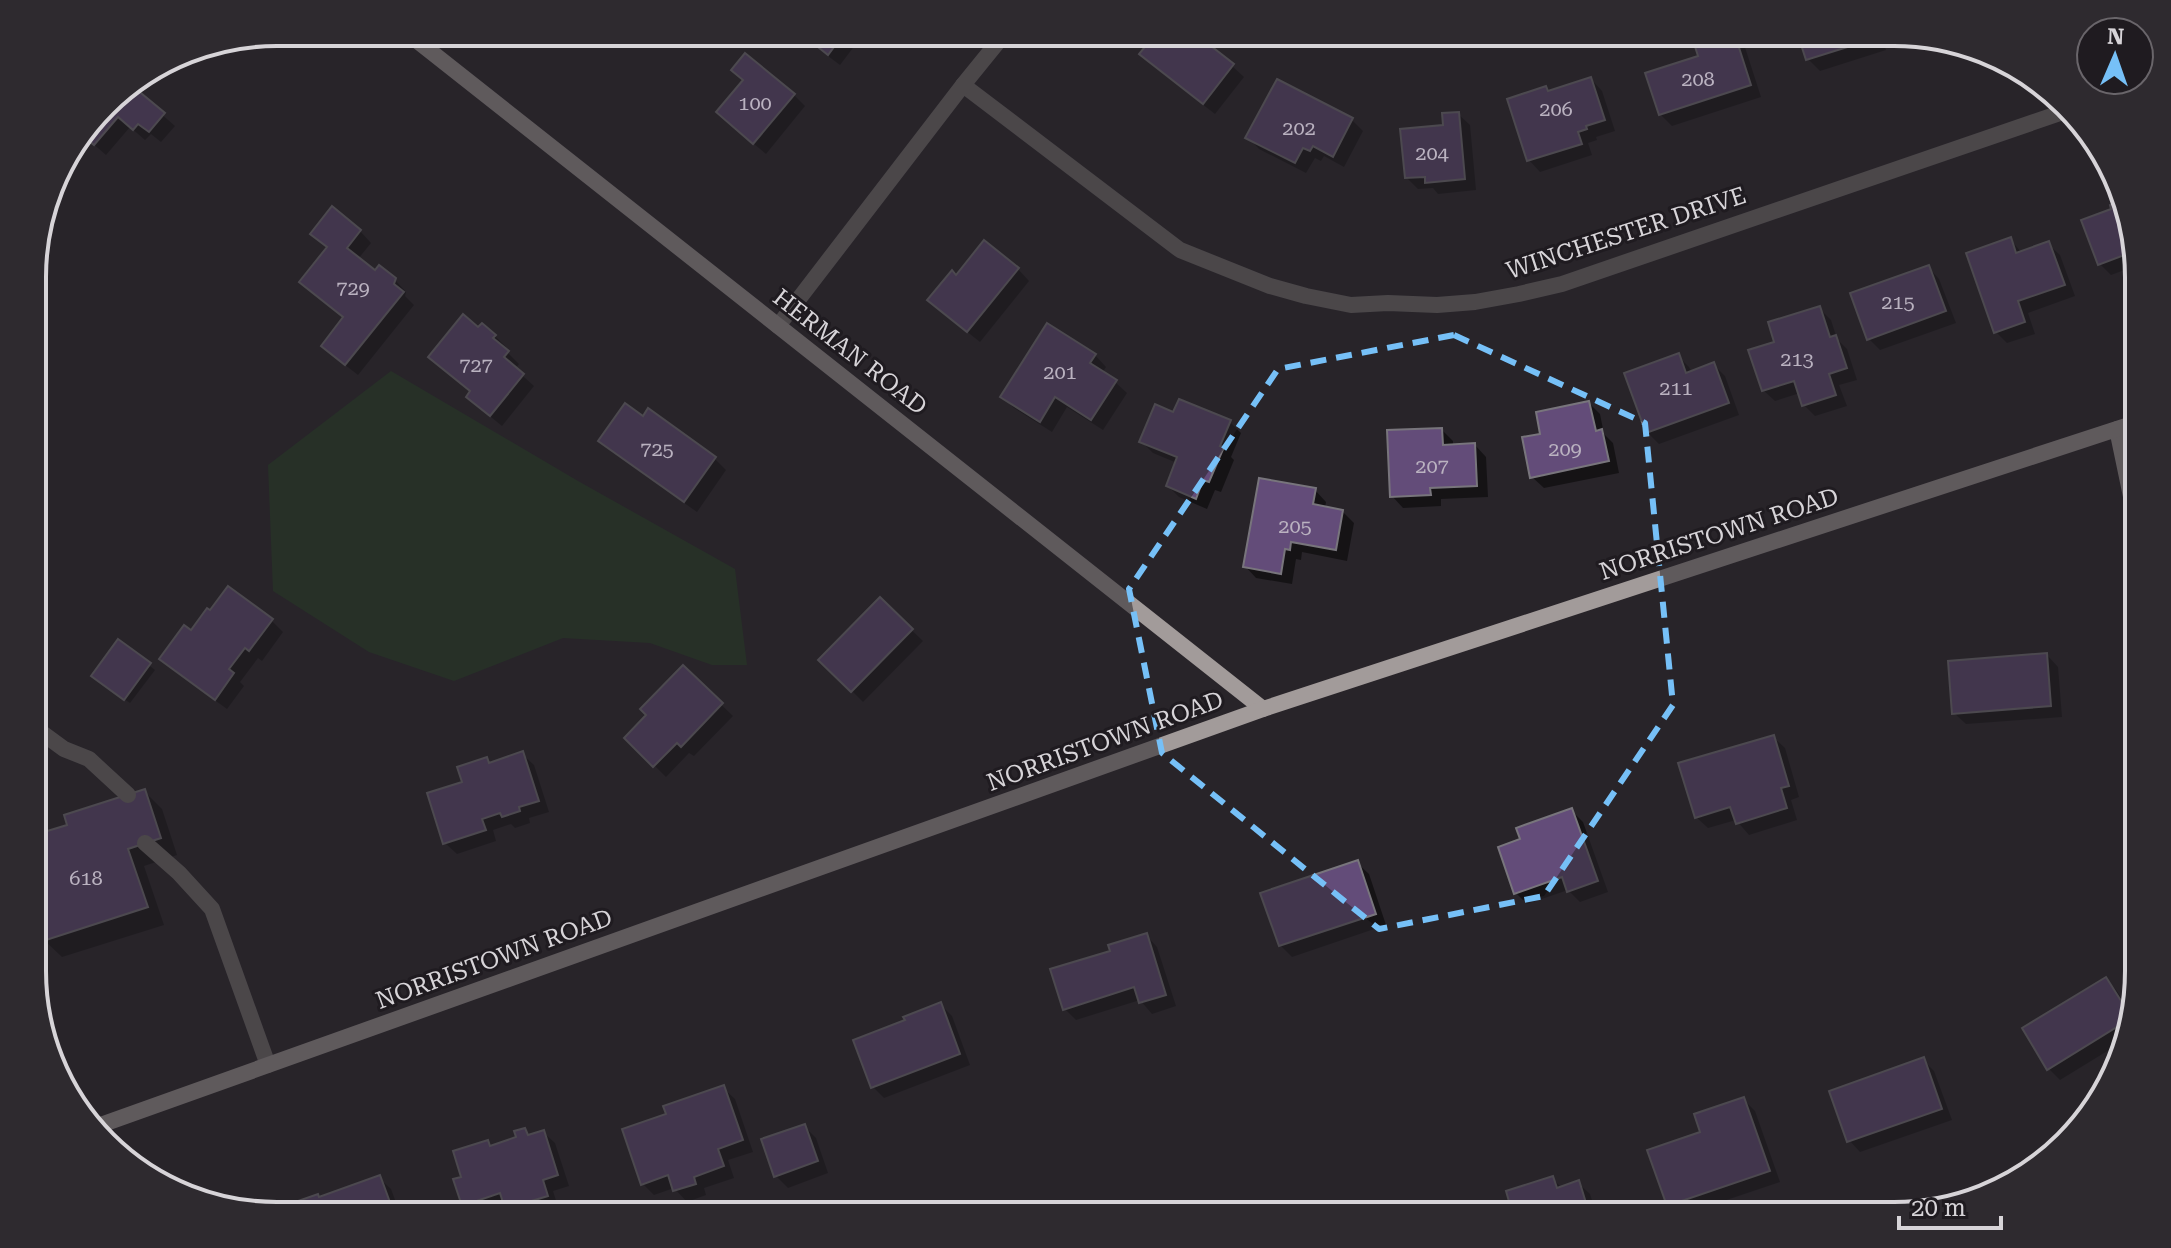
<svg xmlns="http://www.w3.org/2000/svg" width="2171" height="1248" font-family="'Roboto Serif',serif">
<rect width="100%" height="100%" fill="#282429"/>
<path fill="#263f25" d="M391,371l187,110 157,88 12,96h-35l-62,-22 -87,-5 -109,43 -85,-29 -96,-61 -5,-126z"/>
<g fill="#0007">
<path d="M865,32l-25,33 -28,-21 -11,-11z"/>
<path d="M1713,32h24l5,6 19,59 -89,29 -12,-12 41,-56z"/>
<path d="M1799,32h81l6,18 -66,21 -12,-12z"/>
<path d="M1142,54l90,12 12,11 -29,37 -62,-48z"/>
<path d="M1591,79l11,12 13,40 -19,6 1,3 -9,3 4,12 -52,17 -11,-12 17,-71 4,3z"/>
<path d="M745,81l49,14 11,11 -39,48 -36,-30z"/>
<path d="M128,85l47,41 -14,16 -10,-8 -6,6 -15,-13 -24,28 -23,-20 32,-42z"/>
<path d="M1458,114l12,11 6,65 -38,4 -5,-6 -15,1 -11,-11 38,-51z"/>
<path d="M1352,120l11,11 -19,36 -20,-11 -3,5 -6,-3 -9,15 -47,-24 -11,-12z"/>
<path d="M2121,203l17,62 -27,10 -12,-12 14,-53 -1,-4z"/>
<path d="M360,231l11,12 -13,16 18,14 19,7 11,12 -1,4 9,9 -56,70 -23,-18 10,-38 -32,-26 15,-45 -15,-14z"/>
<path d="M2010,239l12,14 26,-9 12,11 15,41 -47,17 7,21 -28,9 -11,-11z"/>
<path d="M1928,267l11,12 17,44 -76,27 -11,-11z"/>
<path d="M1018,269l11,12 -49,61 -39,-31 15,-33z"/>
<path d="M1819,308l12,12 6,19 10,10 10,31 -18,5 8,21 -32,10 -11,-11 -4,-12 -25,8 -12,-11 13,-47z"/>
<path d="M479,329l16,7 11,11 -2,2 15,15 -4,5 19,17 -32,40 -22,-18 -8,-16z"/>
<path d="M1095,355l11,12 -4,6 13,9 12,11 -24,37 -36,-23 -15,25 -38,-24 -11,-11z"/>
<path d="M1678,356l11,11 3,6 22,-8 11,11 14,39 -80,29 -12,-12z"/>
<path d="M1589,403l11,11 4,20 9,9 6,30 -75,15 -12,-11 11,-42z"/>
<path d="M649,411l66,48 11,11 -29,42 -85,-60 -11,-11 42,-22z"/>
<path d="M1175,415l55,7 11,11 -10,24 3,3 -13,32 -6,-2 -8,19 -28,-12 -11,-11 9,-23 -24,-10 -11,-11z"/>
<path d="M1442,430l11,11v5l22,-1 11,12 2,40 -47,2v7l-38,2 -11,-12z"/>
<path d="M1315,490l11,12 -1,6 17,3 12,12 -7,38 -45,-9 -1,8 -5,-1 -4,25 -36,-6 -11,-12z"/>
<path d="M880,600l43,41 -60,61 -42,-42z"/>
<path d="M271,620l12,12 -21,29 -4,-3 -18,24 4,4 -17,23 -54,-39 -12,-11 30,-26z"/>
<path d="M119,642l36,28 -25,33 -32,-22z"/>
<path d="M2047,655l11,12 4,50 -96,7 -12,-11z"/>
<path d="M683,668l50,48 -39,40 -5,-3 -23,24 -39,-39 22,-23z"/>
<path d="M1773,737l12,11 14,49 -8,3 6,20 -48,15 -13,-15 -28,8 -12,-11z"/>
<path d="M522,754l12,11 15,47 -20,6 1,5 -15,5 -4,-4 -18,6 3,11 -39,13 -12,-11 19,-60 23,-24 5,5z"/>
<path d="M144,791l18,18 15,46 -33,11 20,59 -102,32 -18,-17 25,-114z"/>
<path d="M1572,811l11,11 25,70 -28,10 -12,-12 -41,14 -11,-11 6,-53z"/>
<path d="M1357,863l12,11 17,51 -94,32 -12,-12z"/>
<path d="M1146,935l11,12 19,59 -24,8 -12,-14 -64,20 -11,-11 48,-57z"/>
<path d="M2106,979l11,12 14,22 -9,29 -62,38 -12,-12z"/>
<path d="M940,1004l12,12 18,49 -86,33 -12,-12z"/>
<path d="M1923,1060l11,11 18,49 -92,32 -11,-12z"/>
<path d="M723,1088l12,11 18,53 -25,8 6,18 -30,10 2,7 -19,7 -13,-14 -20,7 -11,-11 26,-68z"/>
<path d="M1743,1099l12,12 25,71 -101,34 -11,-11 35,-72z"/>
<path d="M804,1126l12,12 12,35 -40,15 -12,-12z"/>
<path d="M525,1130l6,6 12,-4 12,11 14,43 -16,5 5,16 -28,9h-15l-9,-10 -31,10 -12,-12v-25l24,-37 5,5 27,-9z"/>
<path d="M379,1178l12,11 10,27h-124l-2,-4 45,-13z"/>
<path d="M1552,1178l10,10 16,-5 12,11 7,22h-113l28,-10z"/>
</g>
<g fill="#634c79" stroke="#78757c" stroke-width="2">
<path d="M799,32h46l-17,23z"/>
<path d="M1157,32h36l41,32 -31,40 -64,-50z"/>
<path d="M1707,32h27l17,53 -92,30 -14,-42 53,-17 -6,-19z"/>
<path d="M1797,32h77l2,6 -70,22z"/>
<path d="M745,53l50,41 -42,50 -37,-32 27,-32 -12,-10z"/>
<path d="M1591,77l14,43 -19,6 1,3 -9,3 4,12 -55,17 -20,-62 39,-13 2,5z"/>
<path d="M1277,79l76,39 -20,39 -20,-11 -3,5 -7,-3 -8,15 -50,-25z"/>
<path d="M130,84l35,29 -16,19 -11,-8 -5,6 -15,-13 -24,28 -11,-9 32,-43z"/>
<path d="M1459,112l6,67 -40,4v-6l-20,1 -5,-49 43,-4 -1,-12z"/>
<path d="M2120,201l15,50 -37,14 -17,-45 30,-11 -1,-4z"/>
<path d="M332,206l29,24 -14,18 28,22 4,-5 17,13 -2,6 10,8 -59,73 -24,-19 22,-29 -44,-35 28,-35 -17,-13z"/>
<path d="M2011,237l5,16 33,-12 16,44 -47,16 7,21 -31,11 -28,-80z"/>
<path d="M984,240l35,28 -52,64 -40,-32 25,-30 4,5z"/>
<path d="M1929,265l17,46 -79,29 -17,-47z"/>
<path d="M1820,306l10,31 6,-2 11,33 -18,6 7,21 -34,11 -8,-25 -32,10 -14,-41 26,-8 -6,-20z"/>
<path d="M463,314l15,13 4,-4 14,12 -3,3 16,13 -5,6 20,17 -34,42 -24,-19 4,-6 -42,-34z"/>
<path d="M1047,323l49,31 -6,9 27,17 -26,40 -36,-23 -15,25 -40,-25z"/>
<path d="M1679,353l7,20 28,-11 15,41 -83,30 -22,-60z"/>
<path d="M1179,399l52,21 -11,26 4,1 -15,35 -6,-2 -7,19 -30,-13 11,-29 -38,-15 16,-38 18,8z"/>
<path d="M1589,401l7,30 6,-2 7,32 -79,17 -8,-41 18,-3 -4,-22z"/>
<path d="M625,403l18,13 5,-8 68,49 -32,45 -86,-61z"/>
<path d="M1442,428l1,17 32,-2 2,43 -47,2 1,7 -41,2 -3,-67z"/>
<path d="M1259,478l57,10 -3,16 30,6 -7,40 -45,-8 -1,8 -5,-1 -4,25 -38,-7z"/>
<path d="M228,586l45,33 -24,32 -4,-3 -16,21 5,4 -19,27 -56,-41 25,-34 7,5 16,-22 3,2z"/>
<path d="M880,597l33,32 -62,63 -33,-32z"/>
<path d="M118,639l33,24 -27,37 -33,-24z"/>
<path d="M2047,653l4,53 -99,8 -4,-53z"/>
<path d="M683,665l40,38 -42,44 -4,-4 -24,24 -29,-29 22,-23 -6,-6z"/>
<path d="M1774,735l15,51 -8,2 6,20 -51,16 -6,-17 -35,11 -17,-55z"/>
<path d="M523,751l16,50 -20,6 1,4 -18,6 -2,-4 -18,6 4,11 -43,14 -16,-51 35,-11 -5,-15 30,-10 2,6z"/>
<path d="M145,789l16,49 -33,11 20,58 -105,34 -9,-27v-79l33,-10 -3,-10z"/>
<path d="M1572,808l26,73 -31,11 -5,-15 -48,17 -16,-47 22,-8 -4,-11z"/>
<path d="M1358,860l18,54 -97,32 -19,-53z"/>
<path d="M1147,933l19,62 -27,8 -5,-16 -71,23 -13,-41 60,-18 -2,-6z"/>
<path d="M2106,977l24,38 -2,5 -81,50 -25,-42z"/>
<path d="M941,1002l19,52 -89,34 -18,-48 52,-20 -2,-3z"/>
<path d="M1924,1057l18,52 -95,33 -18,-51z"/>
<path d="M724,1085l19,55 -25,9 6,17 -30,11 2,7 -23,7 -5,-16 -27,10 -19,-56 44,-15 -3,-8z"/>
<path d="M1744,1097l26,74 -103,35 -20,-56 53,-18 -6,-18z"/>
<path d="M805,1124l13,37 -44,16 -13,-38z"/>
<path d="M525,1128l3,7 16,-5 14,45 -15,5 5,16 -43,13 -5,-16 -38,13 -9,-27 8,-2 -8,-26 35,-11 2,6 26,-9 -2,-6z"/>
<path d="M380,1175l15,41h-118l-3,-1 -2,-5 46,-16 1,3z"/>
<path d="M1553,1176l4,12 22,-8 11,36h-112l32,-11 -4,-14z"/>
</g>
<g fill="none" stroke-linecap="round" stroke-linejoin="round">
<g stroke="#757170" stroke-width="16">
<path d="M34,727l30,22 25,10 39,36"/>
<path d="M145,843l34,30 33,36 56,156"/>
</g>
<g stroke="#757170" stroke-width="16">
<path d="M963,85l217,165 90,36 36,10 45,9 37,-2 49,2 38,-3 44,-8 43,-10 501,-172"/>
<path d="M778,326l185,-241 43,-53"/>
</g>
<g stroke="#a29b9a" stroke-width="16">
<path d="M406,32l857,677"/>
<path d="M2117,429l21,101"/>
<path d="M95,1127l1168,-418 875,-287"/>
</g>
</g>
<path d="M0 0H2171V1248H0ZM1454,335l191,88 28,282 -129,191 -165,33 -217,-176 -33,-164 149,-220z" fill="#282429" fill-opacity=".55" fill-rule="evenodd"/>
<path fill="none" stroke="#76c0f7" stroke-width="6" stroke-dasharray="16 10" stroke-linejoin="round" d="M1454,335l191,88 28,282 -129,191 -165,33 -217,-176 -33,-164 149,-220z"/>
<g text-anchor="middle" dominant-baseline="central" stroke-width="6" stroke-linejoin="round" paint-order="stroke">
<g font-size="20" fill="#bab2c0">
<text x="1698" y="79">208</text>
<text x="755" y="103">100</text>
<text x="1556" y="109">206</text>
<text x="1299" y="128">202</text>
<text x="1432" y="153">204</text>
<text x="353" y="288">729</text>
<text x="1898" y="302">215</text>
<text x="1797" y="359">213</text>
<text x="476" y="365">727</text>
<text x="1060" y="372">201</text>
<text x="1676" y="388">211</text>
<text x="657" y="449">725</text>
<text x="1565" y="449">209</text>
<text x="1432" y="466">207</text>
<text x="1295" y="526">205</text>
<text x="86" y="878">618</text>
</g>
<g font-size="24" fill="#d7d4d8" stroke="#1f1b20">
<text transform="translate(1626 233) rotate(-18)">WINCHESTER DRIVE</text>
<text transform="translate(850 352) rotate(38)">HERMAN ROAD</text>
<text transform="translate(1719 534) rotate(-18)">NORRISTOWN ROAD</text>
<text transform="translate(1105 741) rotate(-20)">NORRISTOWN ROAD</text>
<text transform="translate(494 959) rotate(-20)">NORRISTOWN ROAD</text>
</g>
</g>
<path d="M0 0H2171V1248H0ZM277 46H1894A231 231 0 0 1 2125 277V971A231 231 0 0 1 1894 1202H277A231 231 0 0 1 46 971V277A231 231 0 0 1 277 46Z" fill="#2e2a2f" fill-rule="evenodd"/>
<path fill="none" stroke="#d7d4d8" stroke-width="4" d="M277 46H1894A231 231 0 0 1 2125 277V971A231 231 0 0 1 1894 1202H277A231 231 0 0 1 46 971V277A231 231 0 0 1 277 46Z"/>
<g transform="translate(2115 56) rotate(2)"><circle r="38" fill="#1f1b20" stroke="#69656a" stroke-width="2"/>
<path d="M0-6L14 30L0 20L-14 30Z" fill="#76c0f7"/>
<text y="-12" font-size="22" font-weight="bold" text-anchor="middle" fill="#d7d4d8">N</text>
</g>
<path d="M1899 1216v12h102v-12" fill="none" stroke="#d7d4d8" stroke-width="4"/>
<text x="1911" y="1216" font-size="24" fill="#d7d4d8" stroke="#1f1b20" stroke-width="6" paint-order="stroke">20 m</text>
</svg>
